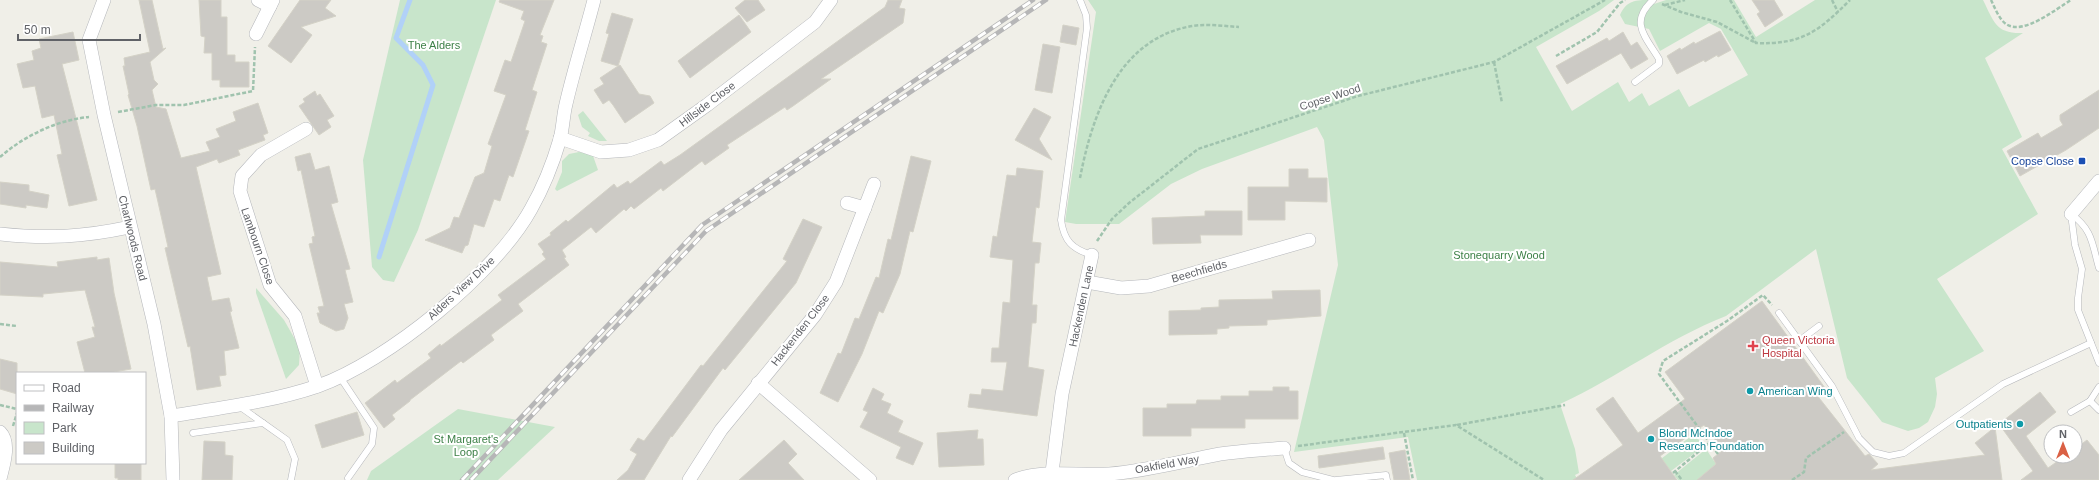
<svg xmlns="http://www.w3.org/2000/svg" width="2099" height="480" font-family="Helvetica,sans-serif">
<rect width="100%" height="100%" fill="#f0efe8"/>
<g fill="#c8e5cb">
<path d="M400,0h96l-78,230 -24,52 -11,-2 -11,-13 -9,-107z"/>
<path d="M1088,0h526l-15,11 -63,36 36,64 46,-29 11,20 13,-9 7,13 30,-17 10,18 59,-32 -27,-46 -12,-6 -49,28 -11,-22 -24,-5 -5,-9c7,-15 15,-15 31,-15l3,4 12,-4h68l22,37 59,-37h168c11,22 13,34 40,33l-38,25 37,79 -20,12 36,65 -101,65 47,72 -49,27 2,16 -2,13 -7,15 -9,6 -11,3 -26,-9 -35,-44 -31,-129 -90,67c-59,23 -109,62 -166,88l15,45 4,24 -4,2 3,5h-161l-9,-43 -114,15 44,-187 -14,-125 -7,-13 -115,42 -31,15 -52,40h-43l-11,-2 31,-210z"/>
<path d="M583,111l24,30h-8l-11,-5 2,-3 -8,-6 -4,-12z"/>
<path d="M579,152l13,1 6,17 -41,21 -2,-2 7,-17v-11l7,-7z"/>
<path d="M256,288l28,32 16,28 -1,17 -13,14 -30,-86z"/>
<path d="M458,409l97,18 -57,53h-131l4,-9z"/>
<path d="M1694,434l10,12 -33,25 -3,-3 -35,12z"/>
<path d="M1706,449l10,15 -19,16h-19l-4,-5z"/>
</g>
<g fill="none" stroke-linecap="round" stroke-linejoin="round">
<path stroke="#b1d1f8" stroke-width="5" d="M379,257l54,-172 -10,-20 -27,-27 14,-38"/>
</g>
<g fill="#cccac5" stroke="#d4d2c7">
<path d="M139,0h13l11,49 3,-1 -16,14 4,18 4,4 -6,6 4,17 10,2 15,49 29,-7 -4,-9 14,-5 -4,-8 20,-8 -3,-9 25,-9 10,30 -5,2 2,5 -27,10 2,5 -21,8 -2,-4 -21,8 25,107 -14,3 5,24 17,-3 3,13 -2,1 9,36 -15,3 2,24 -7,1 2,10 -24,4 -7,-44 -2,1 -23,-99 3,-1 -10,-45 -3,-13 -4,1 -14,-64 -9,-31 1,-1 -6,-28h2l-1,-8 26,-6z"/>
<path d="M199,0h22v17h6v38h8v7h14v25h-29v-7h-8v-27h-8l1,-16 -4,-1z"/>
<path d="M300,0h31l-6,8 11,8 -35,11 11,8 -21,28 -23,-17z"/>
<path d="M500,0h54l-14,35 3,1 -2,6 6,2 -15,46 5,2 -12,38 4,1 -16,46 -4,-2 -9,26 -6,-2 -10,28 -10,-3 -6,21 -3,1 -3,7 -37,-13 25,-12 4,-11 5,1 16,-41 9,-4 8,-27 -4,-2 18,-49 -12,-4 11,-31 6,2 14,-41 -4,-2 3,-8 -25,-9z"/>
<path d="M745,0h13l7,10 -18,12 -12,-14z"/>
<path d="M888,0h14l-3,8 6,1 -2,14 -82,56h10l-38,27 -6,4 -2,-3 -58,38 2,3 -24,17 -3,-4 -39,30 -2,-3 -27,21 -3,-3 -5,5 -2,-2 -28,24 -5,-6 -29,23 4,7 -2,1 5,7 -51,39 5,7 -32,24 3,5 -31,23 -2,-2 -51,39v1l-18,14 3,4 -11,9 -19,-25 30,-23 2,3 34,-25 -3,-4 12,-10 1,2 61,-46 -4,-5 48,-36 -4,-5 2,-2 -6,-8 13,-9 -1,-2 16,-13 2,2 46,-38 3,4 11,-7 2,3 31,-23 3,4 16,-10 205,-148z"/>
<path d="M1752,0h22l9,15 -18,12 -8,-13 3,-2z"/>
<path d="M612,13l21,6 -15,47 2,-1 19,29 11,2 4,7 -29,20 -12,-18 -4,-5 -6,4 -9,-14 10,-6 -4,-6 18,-12 -17,-5 8,-27 -3,-1z"/>
<path d="M739,15l12,17 -61,46 -12,-17z"/>
<path d="M1063,25l16,3 -3,17 -16,-3z"/>
<path d="M1720,31l11,19 -13,7 -1,-2 -12,7 -1,-2 -27,14 -10,-18 13,-8 1,2 13,-8 1,2z"/>
<path d="M73,32l6,28 -17,4 35,136 -28,6 -12,-51 5,-1 -8,-39 -12,3 -7,-32 -12,2 -6,-24 17,-4 -2,-9 9,-3 -2,-9z"/>
<path d="M1623,32l8,14 6,-4 11,17 -17,10 -10,-16 -54,31 -11,-18 51,-28 2,3z"/>
<path d="M1043,44l17,3 -8,46 -17,-3z"/>
<path d="M2099,90v38l-33,22 -46,26 -13,-25 31,-18 3,5 22,-13 -3,-5v-5z"/>
<path d="M315,91l2,5 3,-2 14,22 -7,4 4,7 -12,8 -20,-29 6,-4 -2,-3z"/>
<path d="M1034,108l17,9 -12,22 13,21 -37,-20z"/>
<path d="M310,153l5,17 14,-4 9,36 -7,2 19,65 -5,1 8,32 -9,2 4,14 -4,11 -8,2 -16,-8 -3,-10h3l-2,-6 6,-1 -15,-62 4,-1 -1,-6 3,-1 -14,-66 -3,1 -3,-14z"/>
<path d="M911,156l20,5 -18,71 -3,-1 -10,43 -17,39 -4,-2 -17,43 -24,48 -18,-9 18,-40 3,1 14,-36 4,1 17,-42 3,1 9,-39 3,1z"/>
<path d="M1017,168l26,3 -4,37 -3,-1 -4,35 9,1 -2,20h-4l-3,42h5l-1,18h-4l-4,44 16,3 -7,46 -69,-9 2,-13 11,1 1,-6 21,2 4,-29h-16l1,-14h7l4,-46 7,1 3,-43 -23,-3 3,-21 4,1 10,-62 9,1z"/>
<path d="M1289,169h19v9h19v24l-42,-1v19h-37v-33h41z"/>
<path d="M0,182l29,3v6l20,4 -2,13 -21,-3v3l-26,-4z"/>
<path d="M1205,211h37v24h-42l1,8 -48,1 -1,-26 53,-2z"/>
<path d="M803,219l19,8 -26,56 -71,87 -2,-2 -51,69 -1,-1 -27,44h-27l11,-10 9,-16 -7,-4 8,-12 6,3 57,-76 2,1 84,-105 -4,-2z"/>
<path d="M97,257v3l12,-2 5,35 17,76 -23,4h-23l-8,-31 18,-5 -3,-10h3l-10,-37 -42,4v3l-43,-2v-33l58,5 -1,-5z"/>
<path d="M1320,290l1,26 -54,4v5l-38,1v2l-12,1v5l-48,1v-24l32,-1v-2l18,-1v-7l54,-1 -1,-8z"/>
<path d="M1762,301l63,87 -9,6 49,62 4,-2 9,10 -7,6 114,-15 -10,-12 20,-16 7,53h-305l19,-16 -3,-6 10,-8 -19,-25 -44,31 17,24h-104l50,-35 -27,-36 17,-12 25,36 47,-34 -20,-27z"/>
<path d="M0,359l17,4v31l-17,-5z"/>
<path d="M1273,387h16v4h9v28h-53v9h-54v8h-48v-28h24v-4h29l1,-4h24v-4h28v-5h24z"/>
<path d="M873,388l11,6 -3,6 10,4 -4,9 16,8 -5,11 25,11 -10,22 -17,-7 5,-11 -41,-20 8,-15 -5,-2z"/>
<path d="M2040,392l16,20 -30,24 22,32 17,-12h10v-7l12,-9 12,15v25h-78l12,-9 -34,-47z"/>
<path d="M357,412l7,23 -42,13 -7,-23z"/>
<path d="M978,430l-1,9h6l1,26 -45,2 -2,-34z"/>
<path d="M784,440l13,14 -9,9 16,17h-65z"/>
<path d="M204,441l21,1v13l8,1 -1,24h-30z"/>
<path d="M1383,447l2,12 -66,9 -1,-12z"/>
<path d="M1405,450l5,30h-16l-5,-27z"/>
<path d="M115,463h26v17h-23v-2h-3z"/>
</g>
<g fill="none" stroke-linecap="round" stroke-linejoin="round">
<g stroke="#b5b7bb" stroke-width="7">
<g id="service">
<path d="M1080,0l6,15 1,13 -26,192c3,21 11,29 31,35"/>
<path d="M1635,82l24,-18v-5c-14,-23 -30,-37 -6,-59"/>
<path d="M2071,214l4,31 7,24 -4,29v12l21,53"/>
<path d="M2071,214c22,16 21,30 28,54"/>
<path d="M1779,313l53,73 27,52 14,14 16,4 15,-3 99,-69 88,-41"/>
<path d="M1799,341l20,-15"/>
<path d="M340,377l34,51 -2,16 -24,34"/>
<path d="M2090,401l9,9"/>
<path d="M239,406l48,34 8,19 -4,21"/>
<path d="M2071,412l19,-11 9,-14"/>
<path d="M193,433l70,-10"/>
<path d="M1284,448l5,15 13,9 31,8"/>
<path d="M1336,480l50,-5 1,5"/>
</g>
</g>
<g stroke="#b5b7bb" stroke-width="14">
<g id="minor">
<path d="M104,0l-15,40 15,75 50,209 17,92 2,64"/>
<path d="M258,0l12,6"/>
<path d="M256,34l17,-34"/>
<path d="M306,129l-45,26 -19,21 -2,15 30,94 25,31 22,70"/>
<path d="M560,138l41,14 28,-2 29,-10 49,-35 108,-83 16,-22"/>
<path d="M847,203l18,5"/>
<path d="M2071,214l28,-33"/>
<path d="M0,234c47,5 83,3 130,-7"/>
<path d="M1087,282l34,6 28,-2 160,-46"/>
<path d="M758,383l112,97"/>
<path d="M171,416c49,-8 100,-14 147,-30 70,-25 177,-112 213,-177 12,-21 22,-46 29,-70 3,-11 3,-23 6,-35 8,-35 19,-69 28,-104"/>
<path d="M0,432c11,11 3,34 0,47"/>
<path d="M689,480l32,-50 94,-115 21,-33 38,-98"/>
<path d="M1015,480c30,-11 62,-4 94,-6 37,-3 74,-13 111,-20 21,-3 43,-4 64,-6"/>
<path d="M1051,480l11,-86 30,-139"/>
</g>
</g>
<g stroke="#a0c3ae" stroke-width="2.5" stroke-dasharray="4 2" stroke-linecap="butt">
<path d="M1730,0l26,43c46,2 63,-12 94,-43"/>
<path d="M1832,0l6,12"/>
<path d="M1991,0c4,8 8,19 15,24 17,12 50,-15 65,-24"/>
<path d="M1662,4l19,8 36,10 39,21"/>
<path d="M1665,5l20,-5"/>
<path d="M1556,56l41,-24 23,-29 5,-3"/>
<path d="M1494,62l8,41"/>
<path d="M118,112l38,-7h28l69,-14 2,-44"/>
<path d="M0,157c24,-21 57,-37 89,-40"/>
<path d="M1080,178c12,-62 37,-136 107,-151 17,-4 35,-1 52,0"/>
<path d="M1097,241l15,-22 17,-16 69,-54 160,-53 136,-34 111,-62"/>
<path d="M0,324l17,2"/>
<path d="M0,405l17,4"/>
<path d="M1457,425l108,-20"/>
<path d="M13,426l4,-13"/>
<path d="M1404,433l9,47"/>
<path d="M1298,446l158,-21 88,55"/>
<path d="M1718,454l-59,-80 4,-13 64,-40 36,-26 9,10"/>
<path d="M1675,471l7,9"/>
<path d="M1673,473l36,-30"/>
<path d="M1792,480l12,-8 2,-14 38,-26"/>
</g>
<use href="#service" stroke="#fff" stroke-width="6"/>
<use href="#minor" stroke="#fff" stroke-width="13"/>
<g stroke="#b6b6b7" stroke-width="4.5">
<g id="rail">
<path d="M462,480l240,-255 331,-225"/>
<path d="M471,480l235,-249 340,-231"/>
</g>
</g>
<use href="#rail" stroke="#fff" stroke-width="3" stroke-dasharray="9" stroke-linecap="butt"/>
</g>
<rect fill="#1a4fb4" stroke="#fff" stroke-width="1.5" x="2078" y="157" width="8" height="8" rx="2"/>
<path fill="#e0444e" stroke="#fff" stroke-width="1.5" d="M1751 340h4v4h4v4h-4v4h-4v-4h-4v-4h4z"/>
<g fill="#0f9aa8" stroke="#fff" stroke-width="1.5">
<circle cx="1750" cy="391" r="4"/>
<circle cx="2020" cy="424" r="4"/>
<circle cx="1651" cy="439" r="4"/>
</g>
<g text-anchor="middle" dominant-baseline="central" stroke-width="4" stroke-linejoin="round" paint-order="stroke">
<g font-size="11" fill="#3d8047" stroke="#fff">
<text x="434" y="45">The Alders</text>
<text x="1499" y="255">Stonequarry Wood</text>
<text x="466" y="439">St Margaret's<tspan x="466" dy="13">Loop</tspan></text>
</g>
<g font-size="11" fill="#606267" stroke="#fff">
<text transform="translate(1330 97) rotate(-18)">Copse Wood</text>
<text transform="translate(707 104) rotate(-37)">Hillside Close</text>
<text transform="translate(133 238) rotate(76)">Charlwoods Road</text>
<text transform="translate(258 246) rotate(71)">Lambourn Close</text>
<text transform="translate(1199 271) rotate(-16)">Beechfields</text>
<text transform="translate(461 288) rotate(-43)">Alders View Drive</text>
<text transform="translate(1081 306) rotate(-78)">Hackenden Lane</text>
<text transform="translate(800 330) rotate(-52)">Hackenden Close</text>
<text transform="translate(1167 464) rotate(-10)">Oakfield Way</text>
</g>
<g font-size="11" fill="#164399" stroke="#fff" text-anchor="end">
<text x="2074" y="161">Copse Close</text>
</g>
<g font-size="11" fill="#be3a42" stroke="#fff" text-anchor="start">
<text x="1762" y="340">Queen Victoria<tspan x="1762" dy="13">Hospital</tspan></text>
</g>
<g font-size="11" fill="#0d838f" stroke="#fff" text-anchor="start">
<text x="1758" y="391">American Wing</text>
<text x="2012" y="424" text-anchor="end">Outpatients</text>
<text x="1659" y="433">Blond McIndoe<tspan x="1659" dy="13">Research Foundation</tspan></text>
</g>
</g>
<rect x="16" y="372" width="130" height="92" fill="#ffffff" stroke="#bfc0c2"/>
<rect x="24" y="385" width="20" height="6" fill="#ffffff" stroke="#bfc0c2"/>
<text x="52" y="392" font-size="12" fill="#606267">Road</text>
<rect x="24" y="405" width="20" height="6" fill="#b6b6b7" stroke="#bfc0c2"/>
<text x="52" y="412" font-size="12" fill="#606267">Railway</text>
<rect x="24" y="422" width="20" height="12" fill="#c8e5cb" stroke="#bfc0c2"/>
<text x="52" y="432" font-size="12" fill="#606267">Park</text>
<rect x="24" y="442" width="20" height="12" fill="#cccac5" stroke="#bfc0c2"/>
<text x="52" y="452" font-size="12" fill="#606267">Building</text>
<g transform="translate(2063 444)"><circle r="19" fill="#ffffff" stroke="#bfc0c2"/>
<path d="M0-3L7 15L0 10L-7 15Z" fill="#da6044"/>
<text y="-6" font-size="11" font-weight="bold" text-anchor="middle" fill="#606267">N</text>
</g>
<path d="M18 34v6h122v-6" fill="none" stroke="#606267" stroke-width="2"/>
<text x="24" y="34" font-size="12" fill="#606267" stroke="#ffffff" stroke-width="3" paint-order="stroke">50 m</text>
</svg>
